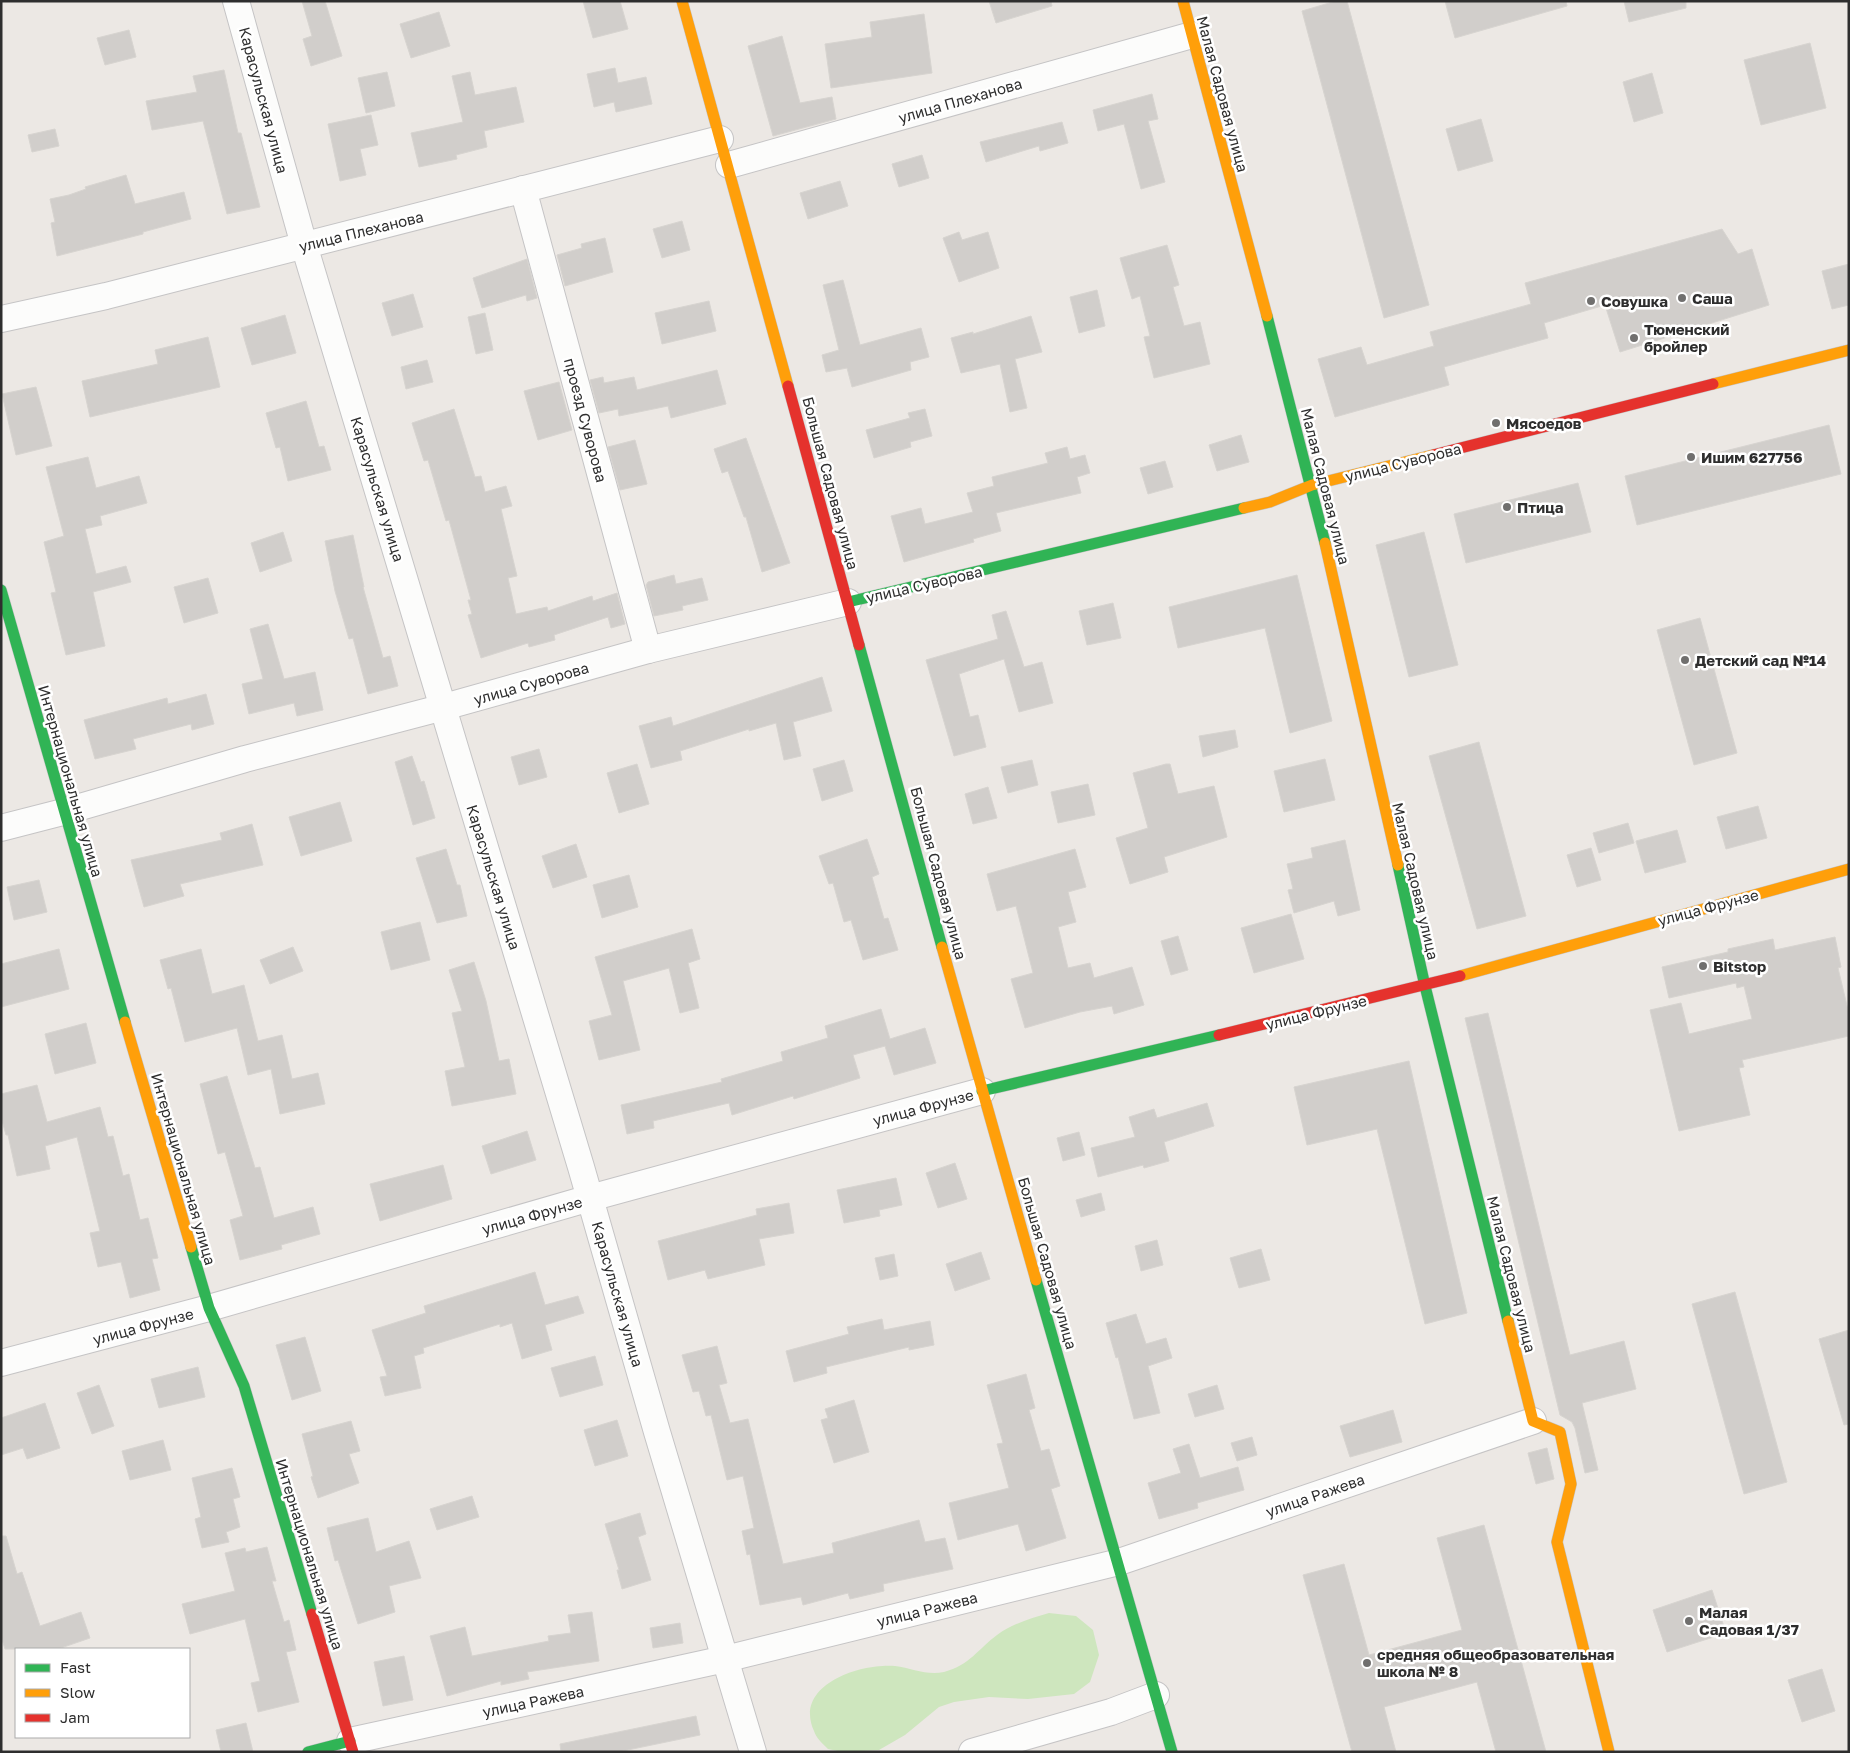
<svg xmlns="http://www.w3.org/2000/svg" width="1850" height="1753" font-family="'Golos Text',sans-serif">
<rect width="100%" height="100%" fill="#ece8e4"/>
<path fill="#cee6be" d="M1049,1613l27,3 17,14 6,25 -9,27 -16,12 -46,5 -39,-2 -35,5 -15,5 -34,28 -26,15 -36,2 -15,-3c-5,-5 -12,-11 -14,-18 -21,-46 46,-68 81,-65 17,2 32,10 49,6 26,-7 34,-23 53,-37 15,-11 34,-17 52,-22z"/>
<g fill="#d1cecb" stroke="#d7d4d0">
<path d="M302,1h23l17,55 -31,10 -8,-27 9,-3z"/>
<path d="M583,1h37l8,28 -35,9z"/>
<path d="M989,1h62l1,5 -56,17z"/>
<path d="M1336,1h11l82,304 -45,13 -82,-307z"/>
<path d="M1445,1h121l1,5 -112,32z"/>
<path d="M1624,1h62v7l-57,14z"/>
<path d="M439,12l11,34 -39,12 -11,-34z"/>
<path d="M924,14l8,59 -101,15 -6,-44 47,-7 -2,-15z"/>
<path d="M129,30l7,27 -31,8 -8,-27z"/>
<path d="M782,36l18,67 32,-6 4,22 -63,17 -25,-90z"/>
<path d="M1810,43l16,65 -65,17 -17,-65z"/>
<path d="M615,68l3,15 28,-6 6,27 -36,8 -2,-10 -20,5 -7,-33z"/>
<path d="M224,70l14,63h3l19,74 -33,7 -24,-93 -51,9 -6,-29 51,-9 -4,-16z"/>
<path d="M387,72l8,34 -29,7 -8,-35z"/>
<path d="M470,72l5,23 41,-8 8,35 -40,9 3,16 -31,8 1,4 -38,8 -8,-34 52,-11 -11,-46z"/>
<path d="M1652,73l11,40 -29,9 -11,-40z"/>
<path d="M1152,94l6,25 -10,2 17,61 -24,7 -17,-65 -26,7 -5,-21z"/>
<path d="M371,115l7,30 -18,4 6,26 -26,6 -12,-57z"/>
<path d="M1481,119l12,42 -35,10 -12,-42z"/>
<path d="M1062,122l6,21 -28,8 -1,-5 -53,16 -6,-20z"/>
<path d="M55,129l4,17 -27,6 -4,-17z"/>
<path d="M922,155l7,23 -30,9 -7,-23z"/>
<path d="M126,175l9,29 49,-12 7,27 -48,13v2l-86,22 -6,-33 4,-1 -5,-23 19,-4 17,-6 -1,-2z"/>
<path d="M840,181l8,25 -40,13 -8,-26z"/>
<path d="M682,221l8,29 -28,8 -9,-29z"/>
<path d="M1722,229l16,25 14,-5 17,56 -149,47 -15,-47 -61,18 4,15 -104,29 5,18 -114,32 -17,-58 43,-12 6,18 67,-19 -4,-14 101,-28 -6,-21z"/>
<path d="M959,232l3,8 26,-8 11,36 -40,14 -16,-44z"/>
<path d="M605,238l8,34 -48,14 -8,-31 25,-7 -1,-4z"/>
<path d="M1167,245l12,40 -6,2 11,39 16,-4 10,42 -56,14 -10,-41 6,-1 -10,-40 -8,3 -12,-41z"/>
<path d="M527,259l10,39 -10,3 -1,-6 -44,13 -9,-30z"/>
<path d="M1849,264v41l-17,4 -10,-38z"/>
<path d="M843,280l17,65 61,-17 8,29 -19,5 1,8 -59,17 -5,-19 -21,4 -4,-17 17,-5 -16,-65z"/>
<path d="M1097,290l8,36 -26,7 -9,-36z"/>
<path d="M413,294l10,33 -31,9 -10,-33z"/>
<path d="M709,301l7,30 -54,13 -7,-31z"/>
<path d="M485,313l8,37 -17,4 -8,-37z"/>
<path d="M285,315l11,38 -44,12 -11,-37z"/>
<path d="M1031,316l11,36 -27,7 12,49 -17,4 -10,-48 -39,9 -10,-35 22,-6v2z"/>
<path d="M208,337l12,50 -130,30 -8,-36 76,-17 -3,-14z"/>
<path d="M427,360l6,22 -27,7 -5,-22z"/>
<path d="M717,370l9,34 -55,14 -3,-12 -49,10 -1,-7 -19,4 -9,-33 13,-3 1,6 30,-6 3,13z"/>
<path d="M559,382l13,48 -34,10 -14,-49z"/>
<path d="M36,387l16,59 -36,9 -14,-61z"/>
<path d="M306,401l13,46 5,-1 7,24 -43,11 -8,-34 -4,1 -10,-35z"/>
<path d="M454,409l21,68 6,-1 4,16 21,-6 6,20 -11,3 16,67 -9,2 8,36 31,-7 1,4 44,-15 1,5 24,-8 8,31 -14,4 -3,-11 -54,18 1,5 -26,7 -1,-4 -47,15 -13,-43 4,-1 -4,-14h3l-22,-80 -3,1 -18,-61 -4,1 -12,-38z"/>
<path d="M925,409l7,27 -22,6 1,5 -37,11 -8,-28 44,-12 -2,-5z"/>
<path d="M1829,425l12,49 -204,51 -12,-49z"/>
<path d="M1241,435l8,27 -32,9 -8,-26z"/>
<path d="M746,438l44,125 -28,9 -16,-55h-2l-16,-46 -6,2 -8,-24z"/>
<path d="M635,440l12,44 -27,6 -12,-43z"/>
<path d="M1067,447l3,12 15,-4 5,18 -13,4 4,16 -85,20 5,18 -28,8 1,3 -70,20 -13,-46 30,-8 4,16 48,-12 -6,-19 27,-7 -2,-9 56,-14 -3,-10z"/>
<path d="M88,457l8,31 43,-12 8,27 -47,13 2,9 -17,4 11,45 30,-8 5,16 -38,10 12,54 -39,9 -15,-62 5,-1 -12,-50 20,-6 -18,-69z"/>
<path d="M1165,461l8,26 -25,7 -8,-26z"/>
<path d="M1578,483l13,49 -125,31 -12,-49z"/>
<path d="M283,532l9,29 -32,11 -9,-29z"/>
<path d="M1424,532l34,133 -49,12 -33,-132z"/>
<path d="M353,535l11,52h-1l20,71 7,-2 8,30 -30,8 -15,-56 -4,1 -14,-48 -10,-50z"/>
<path d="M674,575l2,9 26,-6 6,22 -26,6 1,4 -29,6 -8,-31 2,-3z"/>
<path d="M1297,575l35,146 -42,12 -25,-105 -87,20 -9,-41z"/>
<path d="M208,578l10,35 -34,10 -10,-36z"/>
<path d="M1113,603l8,35 -34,7 -8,-34z"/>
<path d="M1006,611l18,56 18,-5 11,41 -34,9 -15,-53 -45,15 11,43 8,-2 8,32 -32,9 -28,-96 72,-21 -6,-24z"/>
<path d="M1700,618l37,135 -43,12 -37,-135z"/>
<path d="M268,624l16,55 31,-7 8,38 -26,6 -3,-13 -45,11 -7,-30 21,-5 -13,-50z"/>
<path d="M822,677l10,34 -39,11 8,34 -17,4 -8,-37 -27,8v-2l-69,22 2,9 -31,8 -12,-42 32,-9 2,9z"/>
<path d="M206,694l8,30 -22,6 -1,-6 -58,15 3,10 -41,10 -11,-39 83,-22 1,6z"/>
<path d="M1235,730l3,17 -35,10 -4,-21z"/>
<path d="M1479,742l47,174 -49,13 -48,-173z"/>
<path d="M539,749l8,28 -28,8 -8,-28z"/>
<path d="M412,756l9,26 3,-1 11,37 -22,7 -18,-63z"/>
<path d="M1325,759l10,41 -51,12 -10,-41z"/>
<path d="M844,760l9,31 -31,10 -9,-32z"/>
<path d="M1032,760l6,25 -30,8 -7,-26z"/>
<path d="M637,764l12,40 -30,9 -12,-40z"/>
<path d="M1166,764h4l8,30 36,-8 13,51 -63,20 4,15 -38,12 -14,-46 32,-10 -15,-55z"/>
<path d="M1088,784l7,31 -37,8 -7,-31z"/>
<path d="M988,787l9,31 -24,6 -8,-30z"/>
<path d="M340,802l12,39 -51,15 -12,-39z"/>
<path d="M1758,806l9,32 -41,11 -9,-32z"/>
<path d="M1628,823l6,20 -35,10 -6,-20z"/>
<path d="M252,824l11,41 -83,19 4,12 -40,11 -13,-47 91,-20 -2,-7z"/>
<path d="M1677,830l9,32 -41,11 -9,-32z"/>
<path d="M867,839l12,35 -7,3 12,42 4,-1 10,32 -35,10 -12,-40 -7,2 -11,-39 -4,1 -10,-28z"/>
<path d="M1345,840l15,70 -22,6 -4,-15 -40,12 -6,-23 5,-1 -6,-25 26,-6 -2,-10z"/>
<path d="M576,844l11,33 -34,11 -11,-32z"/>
<path d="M1591,848l10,32 -24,7 -10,-32z"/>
<path d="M446,849l11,36h3l7,31 -30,7 -21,-65z"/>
<path d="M1075,849l11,38 -18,5 8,30 -18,5 10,41 22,-5 4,15 38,-11 12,38 -30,9 -2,-8 -32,6 -55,16 -14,-49 22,-6 -17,-67 -19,5 -10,-37z"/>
<path d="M629,875l9,32 -36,11 -9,-33z"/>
<path d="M39,880l8,32 -33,8 -7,-33z"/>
<path d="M1291,914l13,45 -50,14 -13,-45z"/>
<path d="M420,922l10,38 -39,10 -10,-38z"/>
<path d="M692,929l8,30 -12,4 11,45 -19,5 -11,-45 -46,13 17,69 -41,10 -10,-39 23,-6 -17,-58z"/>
<path d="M1178,936l10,34 -17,5 -10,-34z"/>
<path d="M1835,937l6,30 -3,1 11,46v22l-107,24 2,7 -5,1 11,47 -71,16 -29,-121 31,-7 8,31 63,-15 -8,-33 -7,2 -1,-5 -67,15 -7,-31 66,-15v-3l45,-10 2,11z"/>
<path d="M293,947l10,24 -33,13 -10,-24z"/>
<path d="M59,949l10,40 -68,18v-43z"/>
<path d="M201,949l11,45 32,-9 14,56 24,-6 10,44 26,-6 7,31 -45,10 -9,-45 -23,6 -11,-47 -52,14 -14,-54 -3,1 -8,-29z"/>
<path d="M474,962l12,39 13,60 10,-2 7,35 -64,12 -7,-35 20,-4 -13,-54 10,-2 -13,-41z"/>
<path d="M881,1009l9,30 35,-11 11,35 -42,12 -9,-29 -32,9 7,23 -66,21 -1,-3 -61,19 -3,-12 -76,18 1,7 -27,6 -6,-29 101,-23 -1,-3 62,-18 -2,-9 47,-14 -3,-12z"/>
<path d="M1488,1013l82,342 54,-14 12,48 -54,14 16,67 -13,3 -10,-45 -3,-6 -12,-7 -95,-397z"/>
<path d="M86,1023l10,40 -41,11 -10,-40z"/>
<path d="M1409,1061l58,252 -42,11 -48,-195 -70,16 -13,-58z"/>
<path d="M227,1076l28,92 5,-1 14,51 39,-11 7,27 -39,11 1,4 -42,11 -10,-40 13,-4 -18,-64 -7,2 -18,-70z"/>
<path d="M37,1085l10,37 53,-15 8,30 5,-1 10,40 6,-2 11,46 8,-2 10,40 -6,1 8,31 -30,8 -9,-36 -23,5 -8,-34 10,-2 -23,-94 -32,9 5,23 -33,7 -9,-41h-2l-5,-18v-23z"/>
<path d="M1207,1103l7,23 -50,16 5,19 -25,7 -1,-3 -45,12 -7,-29 44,-11 -6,-20 25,-8 3,9z"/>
<path d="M527,1131l9,29 -45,14 -9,-28z"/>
<path d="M1079,1132l6,23 -22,6 -6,-23z"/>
<path d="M955,1163l12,36 -29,9 -12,-35z"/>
<path d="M443,1165l9,34 -72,22 -10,-37z"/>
<path d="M896,1178l6,27 -23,5 1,6 -36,7 -7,-33z"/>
<path d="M1101,1193l4,17 -24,7 -5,-17z"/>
<path d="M789,1203l5,30 -35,6 6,26 -57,14 -3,-9 -37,10 -10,-39 99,-26 -1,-6z"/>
<path d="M1157,1240l6,25 -22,6 -6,-25z"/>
<path d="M1261,1249l9,31 -31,8 -9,-30z"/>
<path d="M981,1252l9,27 -35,12 -9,-27z"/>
<path d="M894,1254l4,22 -18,4 -5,-22z"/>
<path d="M535,1272l10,33 33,-9 6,17 -39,12 7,25 -30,9 -10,-36 -12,4v-3l-77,24 1,5 -10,3 7,32 -36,8 -5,-19 7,-1 -15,-46 54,-17 -2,-7z"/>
<path d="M1735,1292l52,190 -43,12 -52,-190z"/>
<path d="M1136,1314l10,30 20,-6 6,20 -24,8 12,47 -26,6 -16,-62 -2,1 -10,-35z"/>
<path d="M882,1319l2,11 46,-9 4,24 -25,5v-3l-83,20 1,6 -33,9 -8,-31 63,-17 -2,-7z"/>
<path d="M1849,1330v94l-5,1 -25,-86z"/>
<path d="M305,1337l16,54 -29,9 -16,-55z"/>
<path d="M717,1346l10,37 -8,2 11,38 18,-4 35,145 51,-11 -2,-10 87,-23 6,22 20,-4 8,31 -70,15 1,7 -34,8 -2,-6 -45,12 -2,-8 -41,8 -10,-51 -3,1 -5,-24 12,-3 -11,-52 -16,4 -16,-65 -5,1 -7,-25 -6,1 -11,-37z"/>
<path d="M595,1356l8,29 -43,12 -9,-29z"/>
<path d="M198,1367l7,30 -46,11 -8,-29z"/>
<path d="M1026,1374l9,34 -6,2 12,41 8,-2 11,37 -9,3 15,49 -40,13 -8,-27 -60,16 -9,-37 60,-15 -12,-44 6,-1 -16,-58z"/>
<path d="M99,1385l15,41 -22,8 -15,-41z"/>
<path d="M1217,1385l7,24 -29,8 -7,-23z"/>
<path d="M854,1400l15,52 -35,11 -13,-43 7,-2 -3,-9z"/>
<path d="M45,1403l15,45 -33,11 -4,-11 -22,7v-37z"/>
<path d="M1393,1410l9,32 -52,15 -10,-31z"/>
<path d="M617,1420l11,36 -33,10 -11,-36z"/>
<path d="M351,1421l9,30 -11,3 10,29 -41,15 -7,-21 2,-1 -11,-42z"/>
<path d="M1252,1437l5,18 -20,6 -6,-18z"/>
<path d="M163,1440l8,30 -41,10 -8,-29z"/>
<path d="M1189,1444l11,34 38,-11 6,23 -47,13 1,5 -39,11 -11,-36 33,-10 -8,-24z"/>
<path d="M1547,1448l7,31 -18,5 -8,-31z"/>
<path d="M232,1468l8,29 -7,2 7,28 -14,5 3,10 -27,6 -7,-29 6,-2 -9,-39z"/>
<path d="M472,1496l7,21 -42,13 -7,-21z"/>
<path d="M640,1513l6,21 -8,3 13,43 -29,9 -5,-19h2l-14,-46z"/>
<path d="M368,1518l8,34 33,-11 12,37 -32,8 6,26 -37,12 -20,-64 -3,1 -8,-33z"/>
<path d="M1484,1525l62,227h-50l-19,-70 -93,25 12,45h-44l-49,-177 41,-11 25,91 93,-25 -25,-92z"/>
<path d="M1,1536h5l11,38 5,-2 18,54 41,-14 9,26 -32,11h-53l-4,-13z"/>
<path d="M267,1547l9,34h-4l12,41 5,-2 7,30 -10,2 13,50 -41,10 -7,-29 9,-2 -15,-62 -55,15 -8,-30 53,-13 -10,-38 20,-5 1,4z"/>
<path d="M1712,1590l14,43 -59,19 -14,-42z"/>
<path d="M592,1612l7,49 -72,11 2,7 -28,6v-4l-54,15 -17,-60 35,-9 7,29 77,-15 -1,-5 23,-3 -3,-18z"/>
<path d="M680,1623l3,20 -30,5 -3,-20z"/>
<path d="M404,1656l9,44 -30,6 -9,-44z"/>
<path d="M1822,1669l13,42 -33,11 -14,-42z"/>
<path d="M696,1716l4,19 -82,17h-57l-1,-8z"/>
<path d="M246,1723l7,29h-32l-5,-22z"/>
</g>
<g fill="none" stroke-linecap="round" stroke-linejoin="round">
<g stroke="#c5c4c5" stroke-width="28">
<g id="street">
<path d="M236,1l68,244 277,922 76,265 96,320"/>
<path d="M729,165l463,-130"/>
<path d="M523,189l125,461"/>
<path d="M1,319l105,-23 614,-157"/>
<path d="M1,828l62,-16 182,-53 199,-52 204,-57 200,-48"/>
<path d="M1,1363l208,-55 381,-110 392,-107"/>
<path d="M350,1741l375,-82 394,-97 414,-141"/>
<path d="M972,1752l139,-40 45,-17"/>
</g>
</g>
<g stroke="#c5c4c5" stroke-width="12">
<g id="fast">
<path d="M1267,316l58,227"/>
<path d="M1,590l124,432"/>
<path d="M848,602l396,-94"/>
<path d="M859,645l83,302"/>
<path d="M1398,865l27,121 83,335"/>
<path d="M982,1091l237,-56"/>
<path d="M191,1247l18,61 35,78 68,228"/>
<path d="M1036,1280l136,472"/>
<path d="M308,1752l42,-11"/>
</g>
</g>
<g stroke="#c5c4c5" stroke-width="12">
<g id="slow">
<path d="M682,1l106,385"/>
<path d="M1183,1l84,315"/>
<path d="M1713,384l136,-34"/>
<path d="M1244,508l26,-6 42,-17 121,-30"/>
<path d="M1325,543l73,322"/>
<path d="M942,947l94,333"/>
<path d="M1460,976l389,-107"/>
<path d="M125,1022l66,225"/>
<path d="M1508,1321l25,100 27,11 11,52 -14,58 52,210"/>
</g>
</g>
<g stroke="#c5c4c5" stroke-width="12">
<g id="jam">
<path d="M788,386l71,259"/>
<path d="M1433,455l280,-71"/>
<path d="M1219,1035l241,-59"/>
<path d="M312,1614l41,138"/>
</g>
</g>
<use href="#street" stroke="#fcfcfb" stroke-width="26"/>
<use href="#fast" stroke="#30b455" stroke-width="11"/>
<use href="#slow" stroke="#ff9f0a" stroke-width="11"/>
<use href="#jam" stroke="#e5322d" stroke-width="11"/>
</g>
<g fill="#706f6e" stroke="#fff" stroke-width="2">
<circle cx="1682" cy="298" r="5"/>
<circle cx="1591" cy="301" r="5"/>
<circle cx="1634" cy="338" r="5"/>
<circle cx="1496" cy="423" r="5"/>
<circle cx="1691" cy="457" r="5"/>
<circle cx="1507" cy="507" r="5"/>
<circle cx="1685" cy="660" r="5"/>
<circle cx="1703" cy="966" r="5"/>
<circle cx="1689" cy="1621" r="5"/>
<circle cx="1367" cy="1663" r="5"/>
</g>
<g text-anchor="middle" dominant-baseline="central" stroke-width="5" stroke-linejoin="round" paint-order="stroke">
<g font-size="15" fill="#2e2e2e" stroke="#fff">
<text transform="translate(1223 94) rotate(75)">Малая Садовая улица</text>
<text transform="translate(264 100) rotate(75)">Карасульская улица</text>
<text transform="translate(960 100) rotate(-16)">улица Плеханова</text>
<text transform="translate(361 231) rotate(-14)">улица Плеханова</text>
<text transform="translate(586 420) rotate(75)">проезд Суворова</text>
<text transform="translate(1403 462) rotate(-14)">улица Суворова</text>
<text transform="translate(831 483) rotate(75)">Большая Садовая улица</text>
<text transform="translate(1326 486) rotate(76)">Малая Садовая улица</text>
<text transform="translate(378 489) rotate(73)">Карасульская улица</text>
<text transform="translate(924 584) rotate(-13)">улица Суворова</text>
<text transform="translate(531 683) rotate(-16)">улица Суворова</text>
<text transform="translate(71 781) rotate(74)">Интернациональная улица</text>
<text transform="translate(939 873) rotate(75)">Большая Садовая улица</text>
<text transform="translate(494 877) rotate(73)">Карасульская улица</text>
<text transform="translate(1416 881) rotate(77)">Малая Садовая улица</text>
<text transform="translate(1708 907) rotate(-15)">улица Фрунзе</text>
<text transform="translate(1316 1012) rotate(-14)">улица Фрунзе</text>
<text transform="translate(923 1107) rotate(-15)">улица Фрунзе</text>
<text transform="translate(184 1169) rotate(74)">Интернациональная улица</text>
<text transform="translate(532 1215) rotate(-16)">улица Фрунзе</text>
<text transform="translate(1048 1263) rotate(74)">Большая Садовая улица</text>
<text transform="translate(1512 1274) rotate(76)">Малая Садовая улица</text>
<text transform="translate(618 1294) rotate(74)">Карасульская улица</text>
<text transform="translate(143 1326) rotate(-15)">улица Фрунзе</text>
<text transform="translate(1315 1495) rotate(-19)">улица Ражева</text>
<text transform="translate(310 1554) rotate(73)">Интернациональная улица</text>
<text transform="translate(927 1609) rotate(-14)">улица Ражева</text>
<text transform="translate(533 1701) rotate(-12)">улица Ражева</text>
</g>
<g font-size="15" font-weight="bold" fill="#2e2e2e" stroke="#fff" text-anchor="start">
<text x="1692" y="298">Саша</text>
<text x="1601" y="301">Совушка</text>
<text x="1644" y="329">Тюменский<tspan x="1644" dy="17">бройлер</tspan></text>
<text x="1506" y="423">Мясоедов</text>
<text x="1701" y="457">Ишим 627756</text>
<text x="1517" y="507">Птица</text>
<text x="1695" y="660">Детский сад №14</text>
<text x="1713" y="966">Bitstop</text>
<text x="1699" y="1612">Малая<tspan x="1699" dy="17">Садовая 1/37</tspan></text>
<text x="1377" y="1654">средняя общеобразовательная<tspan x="1377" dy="17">школа № 8</tspan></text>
</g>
</g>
<rect width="1850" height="1753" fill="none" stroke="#2e2e2e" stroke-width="5"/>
<rect x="15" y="1648" width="175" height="90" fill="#ffffff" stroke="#ababab"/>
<rect x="25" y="1664" width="25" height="8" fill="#30b455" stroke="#ababab"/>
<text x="60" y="1673" font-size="15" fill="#2e2e2e">Fast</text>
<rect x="25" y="1689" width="25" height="8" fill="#ff9f0a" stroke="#ababab"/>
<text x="60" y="1698" font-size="15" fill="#2e2e2e">Slow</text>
<rect x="25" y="1714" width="25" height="8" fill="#e5322d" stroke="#ababab"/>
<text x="60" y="1723" font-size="15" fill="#2e2e2e">Jam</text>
</svg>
